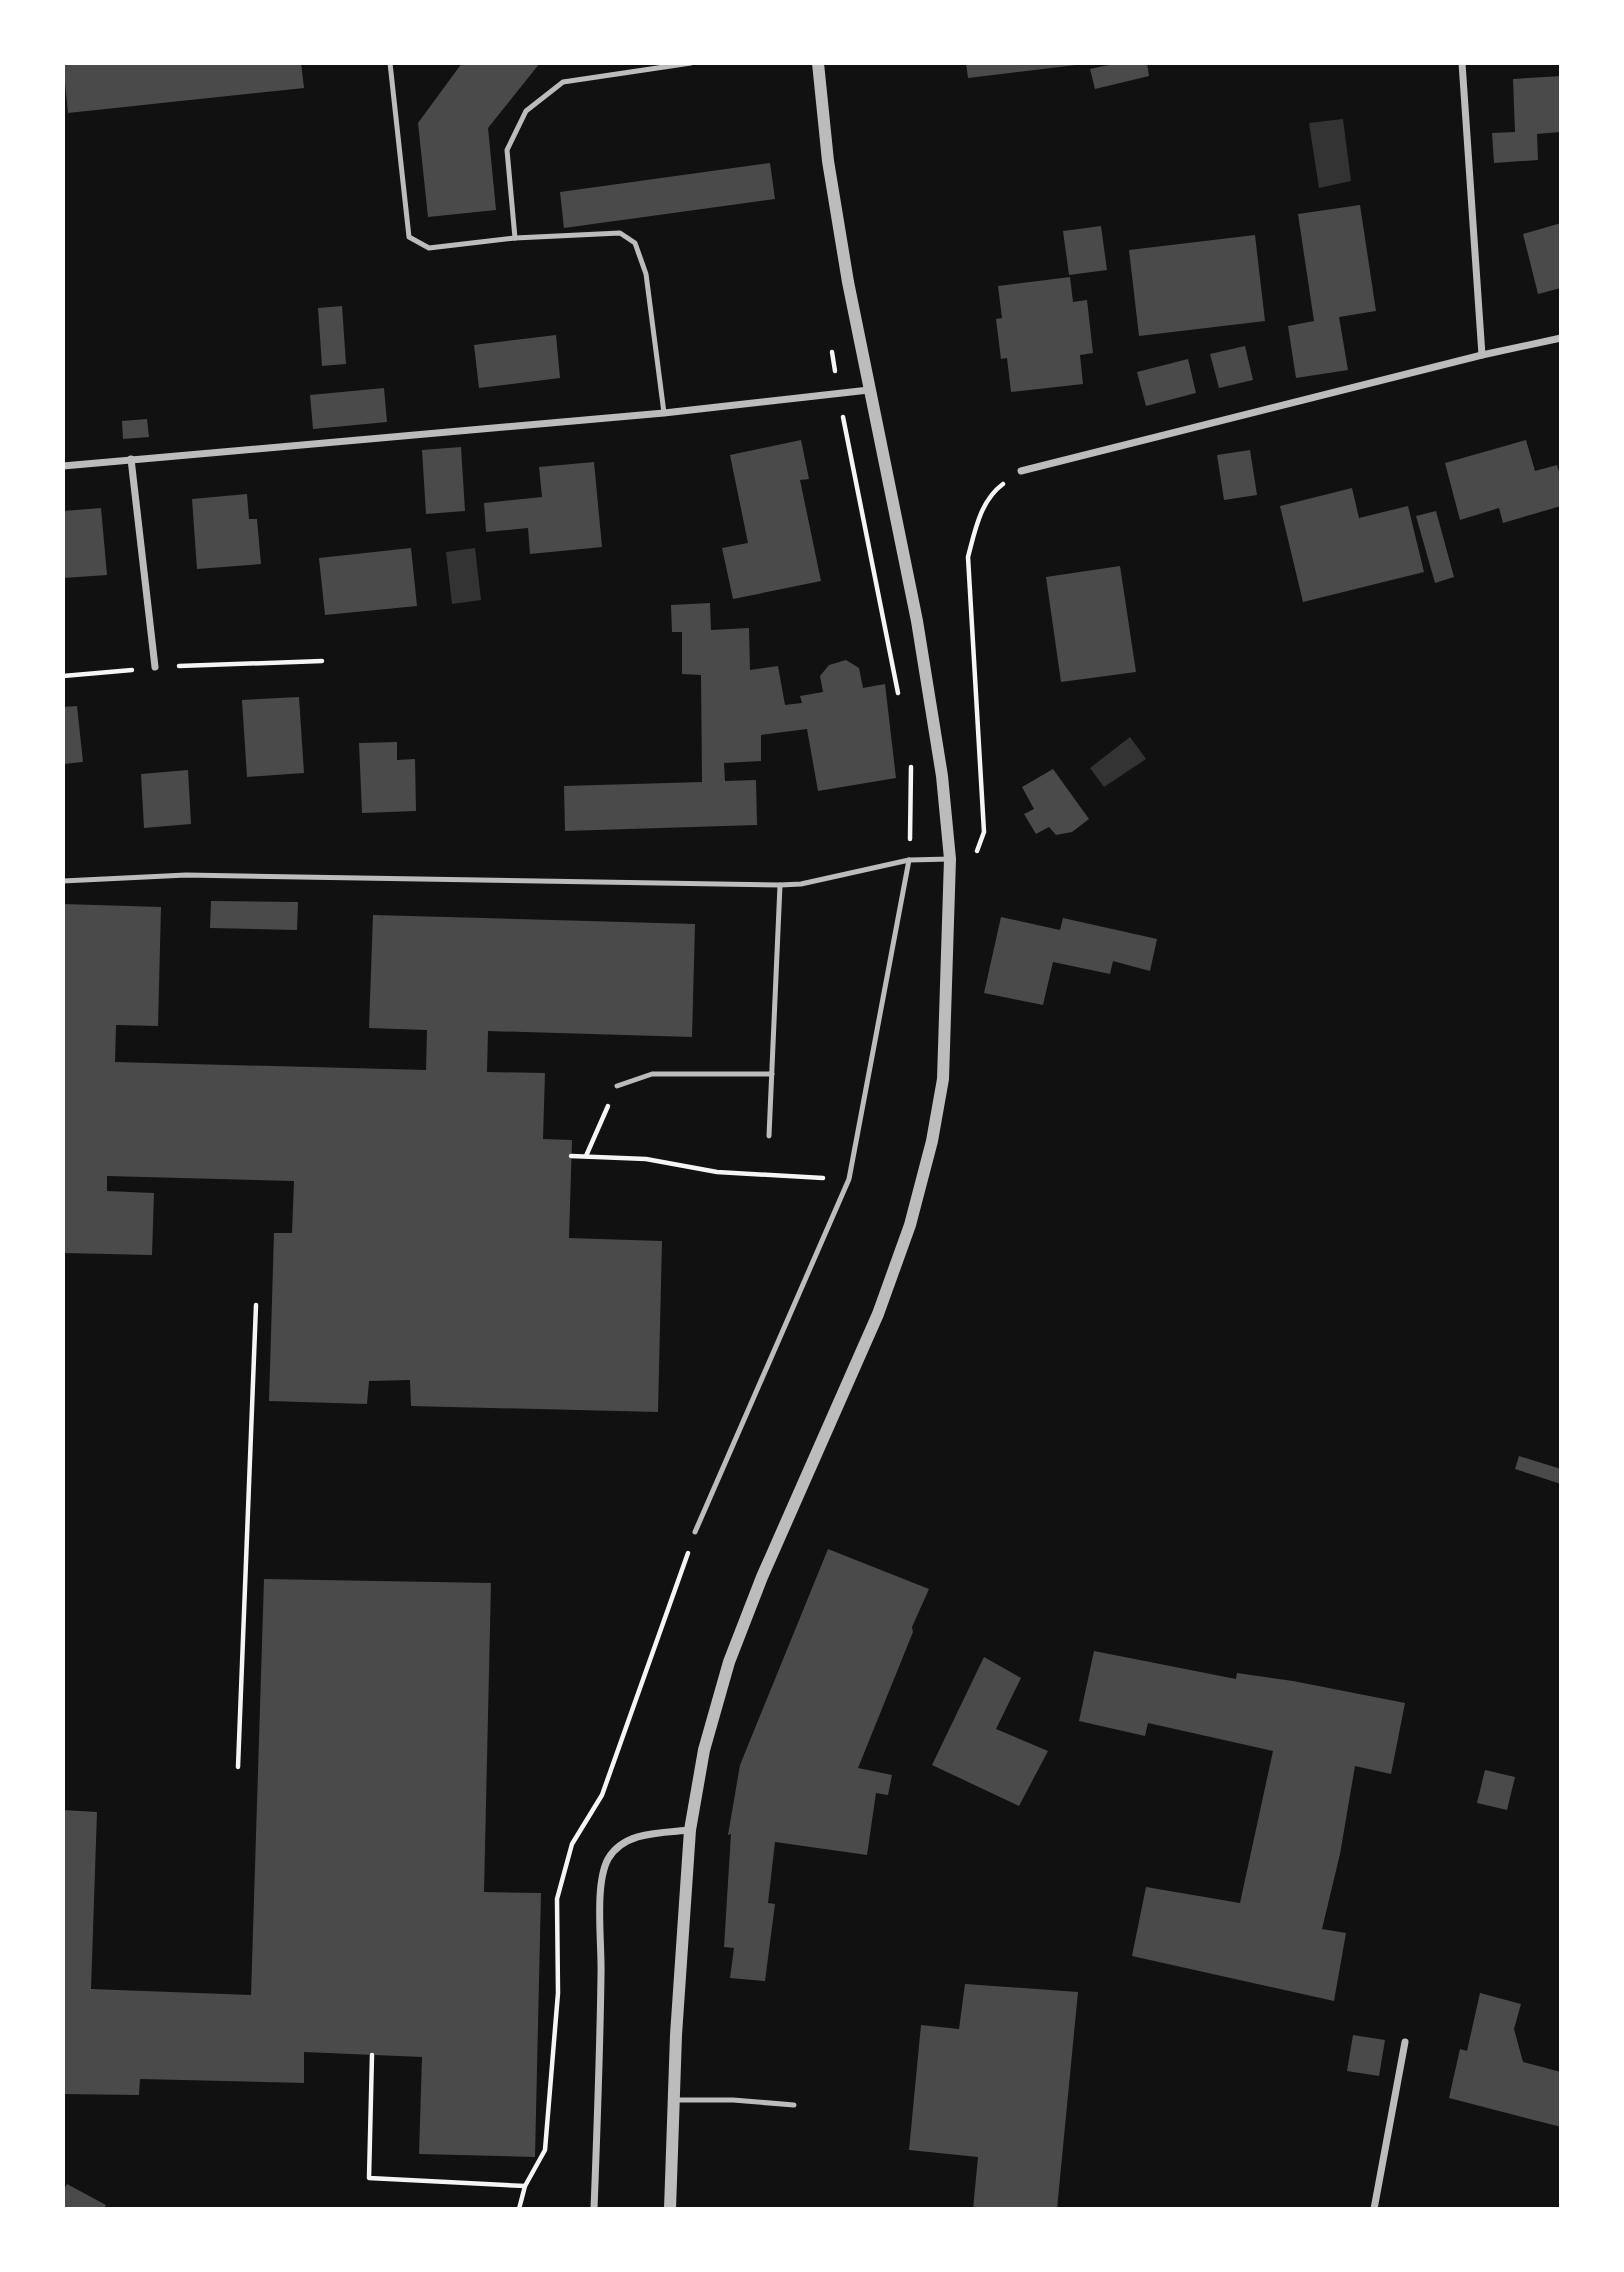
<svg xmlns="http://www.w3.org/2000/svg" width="1624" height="2272" font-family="'Fira Sans',sans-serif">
<rect width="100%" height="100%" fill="#111"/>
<g fill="#333">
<path d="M1343,119l8,62 -32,7 -10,-65z"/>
<path d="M475,548l6,52 -29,4 -6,-52z"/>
<path d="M1130,737l16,22 -42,28 -14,-19z"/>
</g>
<g fill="#4a4a4a">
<path d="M63,63h238l3,25 -236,25z"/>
<path d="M462,63h78l-52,65 8,82 -68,7 -10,-94z"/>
<path d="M966,63h109l1,2 -108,13z"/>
<path d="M1118,63h29l2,13 -54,13 -5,-20z"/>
<path d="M1561,76v56l-24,2 1,26 -44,3 -2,-30 23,-1 -2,-53z"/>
<path d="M770,163l5,36 -211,29 -4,-36z"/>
<path d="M1360,205l16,106 -37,6 9,53 -52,8 -8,-52 26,-5 -16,-107z"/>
<path d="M1561,223v65l-23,6 -15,-60z"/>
<path d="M1101,226l6,44 -38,5 -6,-44z"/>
<path d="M1255,235l10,86 -126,15 -10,-86z"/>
<path d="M1070,277l3,25 14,-2 6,53 -13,2 3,29 -72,8 -4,-34 -6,1 -5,-40 6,-1 -4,-32z"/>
<path d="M342,306l4,58 -24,2 -4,-58z"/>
<path d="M556,335l4,43 -81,10 -5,-43z"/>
<path d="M1245,346l8,34 -34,8 -9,-34z"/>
<path d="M1188,359l8,34 -50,13 -9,-34z"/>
<path d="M384,388l3,34 -74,7 -3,-34z"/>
<path d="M147,419l2,18 -26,2 -1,-18z"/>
<path d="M801,440l8,39 -9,1 21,101 -88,18 -11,-51 26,-5 -18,-88z"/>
<path d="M1526,440l9,31 22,-6 4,14v27l-58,17 -4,-15 -39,12 -15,-57z"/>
<path d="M461,447l4,64 -39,3 -4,-64z"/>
<path d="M1250,450l7,45 -33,5 -7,-45z"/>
<path d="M594,462l8,85 -72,7 -2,-26 -42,4 -2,-29 58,-6 -3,-30z"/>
<path d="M1352,488l7,30 49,-12 16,66 -121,30 -23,-96z"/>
<path d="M247,494l2,25h8l4,45 -64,5 -5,-70z"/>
<path d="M101,508l6,67 -44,3v-67z"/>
<path d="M1436,511l18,66 -19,6 -19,-67z"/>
<path d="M411,548l6,58 -92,9 -6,-57z"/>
<path d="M1120,566l16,106 -75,10 -15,-105z"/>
<path d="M710,603l1,27 38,-2 1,42 28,-4 7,39 17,-2 -2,-7 23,-4 -3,-16 9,-11 17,-5 13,8 4,20 22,-4 11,94 -78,13 -11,-62 -46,6v26l-37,2 1,18 31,-1 1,45 -192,6 -1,-45 138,-4 -1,-107 -19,-1v-42h-10l-1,-27z"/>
<path d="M299,697l5,76 -57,4 -5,-77z"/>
<path d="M77,706l6,56 -20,2v-57z"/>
<path d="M397,742v18l18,-1 1,52 -54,2 -3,-70z"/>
<path d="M1053,769l36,50 -17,13 -16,3 -7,-8 -13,7 -12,-20 10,-5 -12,-22z"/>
<path d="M188,770l3,54 -47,4 -3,-54z"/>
<path d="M211,901l87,1 -1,28 -87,-2z"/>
<path d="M63,904l98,3 -3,119 -42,-1 -1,37 311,8 1,-40 -58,-2 4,-113 322,9 -3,113 -204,-6 -1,41 58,1 -2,66 29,1 -3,98 93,3 -4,171 -247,-6 -1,-26 -41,1 -2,23 -98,-3 5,-168h18l2,-52 -187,-5v15l47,2 -2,62 -89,-2z"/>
<path d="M1001,917l59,13 3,-12 94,21 -7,32 -37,-10 -3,13 -57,-12 -10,43 -59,-12z"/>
<path d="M1519,1456l42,13v15l-46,-15z"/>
<path d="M828,1549l101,40 -17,38 1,5 -55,136 34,7 -4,20 -12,-2 -9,62 -92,-13 -7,61 7,1 -10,77 -35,-3 4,-30 -10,-1 7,-113 -3,1 12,-70z"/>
<path d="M264,1579l227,4 -7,309 57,1 -6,264 -116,-3 3,-97 -118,-5v31l-164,-4 -1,16 -76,-1v-284l34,2 -6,177 160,6z"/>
<path d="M1094,1651l142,28 1,-6 56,8 112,22 -14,71 -36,-8 -15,88 -18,75 24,4 -12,68 -202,-45 14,-69 94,16 33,-152 -125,-28 -3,13 -66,-15z"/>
<path d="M984,1657l37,21 -25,51 52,22 -29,55 -87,-41z"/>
<path d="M1485,1770l30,7 -8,33 -30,-7z"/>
<path d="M965,1984l113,8 -21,217h-84l5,-52 -69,-7 12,-125 38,4z"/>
<path d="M1480,1993l41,11 -7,25 9,33 38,10v55l-112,-29 11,-49 7,2z"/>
<path d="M1353,2035l32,5 -6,36 -32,-5z"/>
<path d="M67,2184l39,21 -2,4 -41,-1v-17z"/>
</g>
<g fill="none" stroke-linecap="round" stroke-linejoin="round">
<g stroke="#f5f5f5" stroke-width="4.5">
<path d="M832,352l3,19"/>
<path d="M843,417l55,276"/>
<path d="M179,666l143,-5"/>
<path d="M63,676l69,-6"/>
<path d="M910,839l1,-72"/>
<path d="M977,851l7,-19 -16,-275c7,-26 12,-56 35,-73"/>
<path d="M571,1156l75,3 71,13 106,6"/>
<path d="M586,1156l22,-50"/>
<path d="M238,1767l18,-462"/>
<path d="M372,2055l-3,123 156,8"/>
<path d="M519,2209l6,-23 20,-36 13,-157 -1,-94 15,-55 30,-49 86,-242"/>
</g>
<g stroke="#bcbcbc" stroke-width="5">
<path d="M390,63l19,174 20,11 86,-10 105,-5 15,10 11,31 18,139"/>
<path d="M515,238l-8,-88 19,-39 37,-29 128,-19"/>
<path d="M63,881l123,-6 594,10 21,-1 108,-24 41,-1"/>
<path d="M617,1086l35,-12h120"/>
<path d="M769,1136l11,-251"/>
<path d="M695,1532l154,-353 60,-319"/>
<path d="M674,2100h59l61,5"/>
</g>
<g stroke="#bcbcbc" stroke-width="7">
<path d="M1462,63l20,292"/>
<path d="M131,459l24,208"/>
<path d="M63,466l601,-53 205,-23"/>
<path d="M1021,471l461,-116 79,-17"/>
<path d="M594,2209c3,-78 6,-156 7,-234 1,-31 -7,-90 7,-116 16,-28 54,-26 82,-29"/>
<path d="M1374,2209l31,-167"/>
</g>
<path stroke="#bcbcbc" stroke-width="12" d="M670,2209l6,-174 14,-205 14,-80 25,-88 33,-85 116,-263 32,-89 22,-84 11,-62 7,-220 -8,-83 -25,-155 -69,-339 -20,-121 -10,-98"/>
</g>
<rect width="1624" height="2272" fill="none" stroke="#ffffff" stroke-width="130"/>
</svg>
